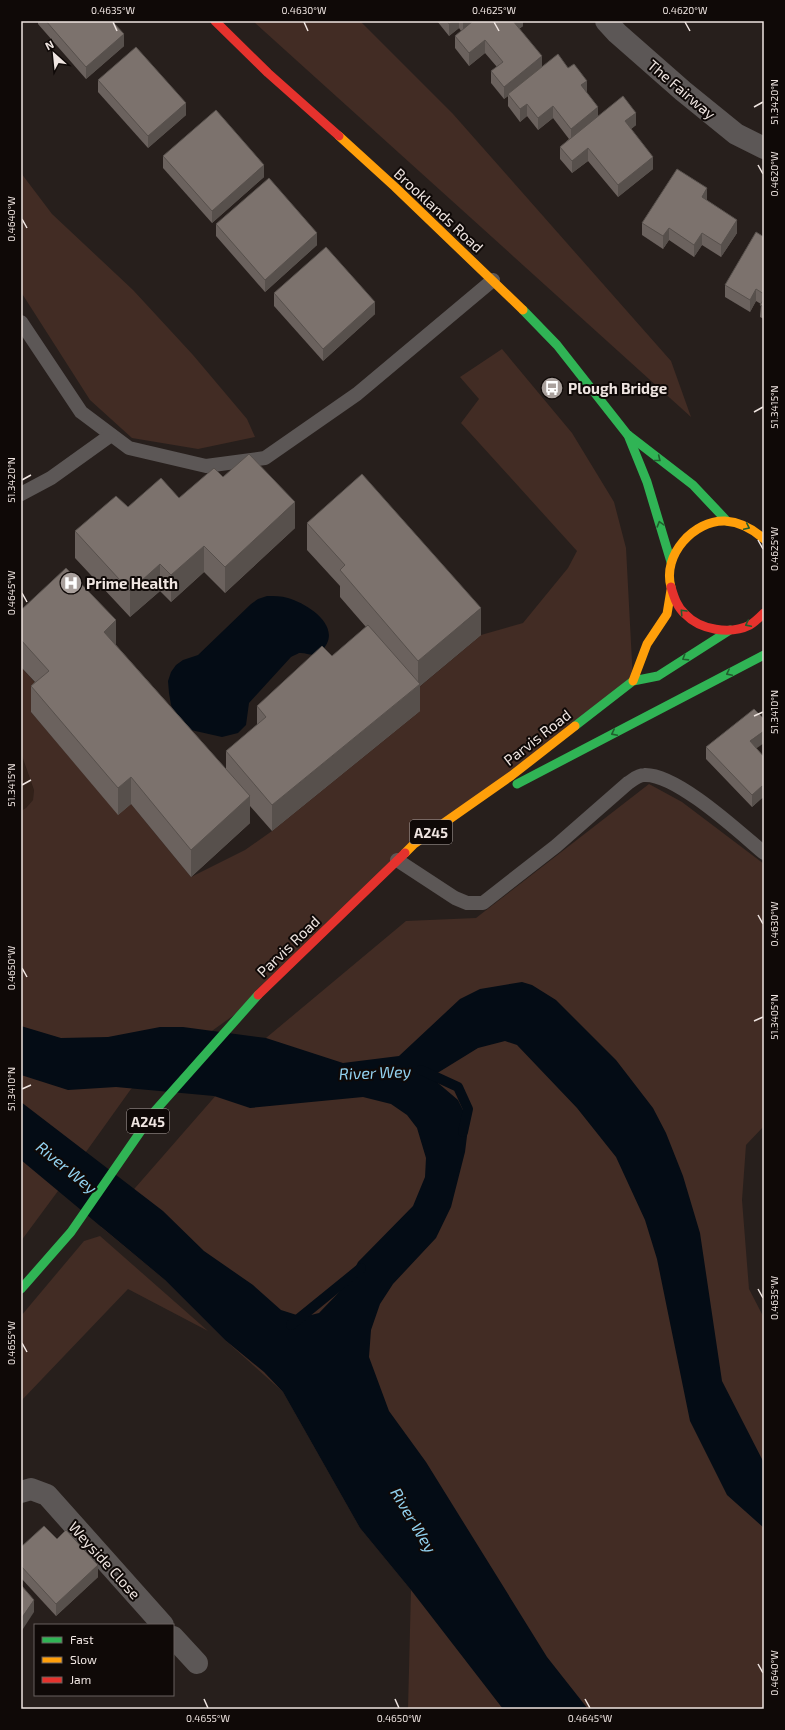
<svg xmlns="http://www.w3.org/2000/svg" width="785" height="1730" font-family="'Exo 2',sans-serif">
<rect width="100%" height="100%" fill="#271f1c"/>
<path fill="#322119" d="M21,753l13,37 -1,10 -7,8 -5,3z"/>
<g fill="#422c24">
<path d="M253,21h107l93,93 218,247 20,56z"/>
<path d="M21,173l31,41 81,76 60,65 54,64 8,18 -57,12 -66,-11 -42,-38 -69,-108z"/>
<path d="M502,349l70,84 42,69 12,46 7,133 -219,163 -166,161 -117,84 -73,102 -37,50v-430l5,-3 7,-8 1,-10 -13,-37v-86l28,31 -18,14 87,102 13,-10 60,73 54,-27 27,-19 148,-120 -2,-23 63,-53 42,-12 45,-55 9,-17 -116,-128 18,-24 -19,-22z"/>
<path d="M649,784l33,18 82,62v262l-18,19 -4,55 7,89 15,29v391h-356l3,-119 -51,-62 -77,-136 -58,-52 -60,-60 -64,-53 165,-189 140,-117 70,-3z"/>
<path d="M100,1236l108,95 -80,-42 -107,112v-85l63,-75z"/>
</g>
<g fill="#040c15">
<path d="M267,596c7,0 14,0 21,2 21,6 58,31 32,54 -7,6 -13,0 -21,1 -2,1 -6,3 -8,4l-42,46 -3,22 -8,8 -16,4 -31,-7 -13,-11 -7,-14 -2,-12 -1,-12 3,-9 5,-7 7,-5 15,-5 53,-51 7,-5z"/>
<path d="M522,982l10,3 24,15 60,60 37,48 13,25 17,43 17,57 22,148 42,82v65l-37,-33 -37,-74 -33,-162 -12,-39 -29,-63 -39,-49 -60,-63 -12,-4 -27,7 -47,29 27,23 7,14 3,14 -3,24 -14,55 -15,31 -43,46 -13,20 -9,26 -2,27 20,54 37,51 121,195 41,52h-85l-92,-119 -51,-62 -77,-136 -19,-20 -39,-32 -60,-60 -144,-120v-58l142,109 41,40 49,34 28,25 22,7 16,-4 28,-29 11,-22 55,-56 12,-29 1,-19 -9,-30 -10,-13 -16,-11 -28,-7 -113,11 -36,-12 -98,-9 -48,3 -47,-15v-49l40,12 47,-1 52,-10h23l83,11 77,25 56,-7 61,-57 20,-10z"/>
</g>
<g fill="none" stroke-linecap="round" stroke-linejoin="round">
<g stroke="#040c15" stroke-width="10">
<path d="M421,1070l37,17 10,22 -5,23"/>
<path d="M291,1325l70,-57"/>
</g>
<g stroke="#5c5756" stroke-width="14">
<path d="M21,322l60,90 48,36 77,18 59,-8 92,-64 136,-114"/>
<path d="M21,494l30,-16 60,-43"/>
<path d="M397,860l58,38 12,5h16l73,-57 72,-63c5,-3 10,-8 16,-8 32,-2 95,57 120,78"/>
</g>
<g stroke="#5c5756" stroke-width="22">
<path d="M606,21l11,12 66,58 53,43 28,14"/>
<path d="M21,1492l10,-3 16,6 116,130"/>
<path d="M173,1637l24,26"/>
</g>
<g stroke="#30b455" stroke-width="9">
<path d="M523,310l34,35 70,89 66,51 34,36"/>
<path d="M628,435l19,47 24,80"/>
<path d="M575,726l58,-45 25,-5 72,-46"/>
<path d="M517,784l247,-129"/>
<path d="M21,1289l50,-57 83,-120 104,-117"/>
</g>
<g stroke="#ff9f0a" stroke-width="9">
<path d="M339,136l56,51 128,123"/>
<path d="M671,587c-9,-32 23,-67 54,-66 15,1 28,8 39,18"/>
<path d="M633,681l14,-37 20,-30 4,-24"/>
<path d="M405,853l9,-9 97,-68 64,-50"/>
</g>
<g stroke="#e5322d" stroke-width="9">
<path d="M215,21l53,52 71,63"/>
<path d="M671,587c3,10 6,20 14,27 15,16 45,21 65,11 5,-3 10,-8 14,-12"/>
<path d="M258,995l147,-142"/>
</g>
</g>
<g fill="#6b625e">
<path d="M38,21h74l12,25 -38,33 -48,-55z"/>
<path d="M437,21h86v5l-4,3 23,38 45,26 11,23 38,9 -5,4 22,40 -35,28 -30,-36 -16,12 -12,-14v-12l9,-8 -16,-21 -15,12 -11,-14 -7,6 -12,-16v-10l-4,3 -13,-16v-12l6,-4 -12,-14 -16,13 -14,-18v-12l6,-5 -2,-3 -10,8z"/>
<path d="M98,80l88,35 -38,33 -50,-56z"/>
<path d="M163,156l101,21 -52,46 -49,-55z"/>
<path d="M707,201l30,32 -16,24 -19,-12 -8,12 -25,-17 -6,9 -21,-14v-12z"/>
<path d="M216,224l101,21 -52,47 -49,-56z"/>
<path d="M764,237v82l-4,-2 1,-13 -5,-3 -6,11 -25,-15v-12z"/>
<path d="M274,293l101,21 -52,47 -49,-55z"/>
<path d="M223,477l72,51 -70,65 -21,-21 -33,30 -11,-11 -30,26 -55,-59v-27l104,-33z"/>
<path d="M307,523l174,112 -61,51v25l-148,120 -22,-25v17l-59,54 -60,-73 -13,11 -87,-103v-26l4,-4 -14,-15v-57l95,35 110,124v-18l31,-26v-19l75,-50 34,-29 -26,-30v-11l-33,-36z"/>
<path d="M706,747l50,1 8,9v42l-2,-1 -10,9 -46,-48z"/>
<path d="M57,1539l41,38 -42,39 -35,-38v-31z"/>
</g>
<g fill="#57504c">
<path d="M453,21h6v7l-10,8v-12z"/>
<path d="M463,21h14l-14,12z"/>
<path d="M513,21h10v5l-10,7z"/>
<path d="M124,34v12l-38,33v-12z"/>
<path d="M485,40v13l-16,13v-13z"/>
<path d="M542,56v12l-34,26v2l-4,3v-12z"/>
<path d="M587,81v12l-6,-8z"/>
<path d="M186,103v12l-38,33v-12z"/>
<path d="M527,104v12l-7,6v-13z"/>
<path d="M553,106v12l-15,12v-12z"/>
<path d="M598,107v12l-27,22v-12z"/>
<path d="M636,113v12l-11,9v-13z"/>
<path d="M588,148v13l-16,12v-12z"/>
<path d="M653,157v12l-35,28v-12z"/>
<path d="M264,165v12l-52,46v-12z"/>
<path d="M707,188v13l-5,-4z"/>
<path d="M737,220v13l-16,24v-12z"/>
<path d="M669,228v12l-6,9v-13z"/>
<path d="M317,233v12l-52,47v-12z"/>
<path d="M702,233v12l-8,12v-12z"/>
<path d="M756,289v12l-6,11v-12z"/>
<path d="M375,302v12l-52,47v-12z"/>
<path d="M295,502v26l-70,65v-26z"/>
<path d="M204,546v26l-33,30v-27z"/>
<path d="M160,564v27l-30,26v-26z"/>
<path d="M481,608v27l-61,51v25l-148,120v-26l146,-119v-25z"/>
<path d="M116,620v27l-12,-15z"/>
<path d="M764,731v12l-14,10v-12z"/>
<path d="M131,777v27l-13,11v-27z"/>
<path d="M762,786v12l-10,9v-12z"/>
<path d="M250,796v27l-59,54v-27z"/>
<path d="M98,1565v12l-42,39v-12z"/>
<path d="M34,1600v12l-13,20v-13z"/>
</g>
<g fill="#7c726d" stroke="#57504c">
<path d="M46,21h66l12,13 -38,33z"/>
<path d="M447,21h6l-4,3z"/>
<path d="M473,21h40l29,35 -38,31 -13,-16 12,-9 -18,-22 -16,13 -14,-17z"/>
<path d="M136,47l50,56 -38,33 -50,-56z"/>
<path d="M558,54l10,14 6,-4 13,17 -6,4 17,22 -27,22 -18,-23 -15,12 -11,-14 -7,5 -12,-15z"/>
<path d="M623,96l13,17 -11,8 28,36 -35,28 -30,-37 -16,13 -12,-14z"/>
<path d="M216,110l48,55 -52,46 -49,-55z"/>
<path d="M677,169l30,19 -5,9 35,23 -16,25 -19,-12 -8,12 -25,-17 -6,8 -21,-13z"/>
<path d="M269,178l48,55 -52,47 -49,-56z"/>
<path d="M756,232l8,5v57l-8,-5 -6,11 -25,-15z"/>
<path d="M326,247l49,55 -52,47 -49,-56z"/>
<path d="M764,299v8l-4,-2z"/>
<path d="M249,454l46,48 -70,65 -21,-21 -33,29 -11,-11 -30,27 -55,-60 41,-35 12,11 33,-29 18,20 35,-30 9,9z"/>
<path d="M362,474l119,134 -63,53 -78,-91 5,-5 -38,-42z"/>
<path d="M66,568l50,52 -12,12 146,164 -59,54 -60,-73 -13,11 -87,-102 18,-15 -28,-31v-30z"/>
<path d="M368,625l52,59 -148,121 -46,-54 40,-34 -9,-11 65,-60 10,10z"/>
<path d="M754,709l10,10v12l-14,10 14,16v30l-2,-1 -10,9 -46,-48z"/>
<path d="M44,1526l13,13 9,-9 32,35 -42,39 -35,-38v-19z"/>
<path d="M21,1585l13,15 -13,19z"/>
</g>
<defs><path id="oneway-chevron" d="M-2-3.5L2.5 0L-2 3.5" fill="none" stroke-width="1.6" stroke-linecap="round" stroke-linejoin="round"/></defs>
<g stroke="#205e2e">
<use href="#oneway-chevron" transform="translate(658 459) rotate(39)"/>
<use href="#oneway-chevron" transform="translate(660 524) rotate(-106)"/>
<use href="#oneway-chevron" transform="translate(747 527) rotate(25)"/>
<use href="#oneway-chevron" transform="translate(683 612) rotate(-133)"/>
<use href="#oneway-chevron" transform="translate(748 624) rotate(154)"/>
<use href="#oneway-chevron" transform="translate(685 658) rotate(148)"/>
<use href="#oneway-chevron" transform="translate(729 673) rotate(153)"/>
<use href="#oneway-chevron" transform="translate(614 733) rotate(153)"/>
</g>
<path fill="none" stroke="#efe5e1" stroke-width="1.5" d="M113,22l4,9M304,22l4,9M494,22l5,9M685,22l5,9M754,107l9,-5M758,165l5,9M22,219l5,9M754,412l9,-5M22,480l9,-5M758,540l5,9M22,593l5,9M754,716l9,-4M22,785l9,-5M758,915l5,9M22,968l5,9M754,1021l9,-4M22,1089l9,-4M758,1289l5,9M22,1343l5,9M758,1664l5,9M204,1699l4,9M395,1699l4,9M585,1699l5,9"/>
<defs>
<g id="bus-disc" transform="scale(1.15)"><circle r="9.5" fill="#a9a09c" stroke="#0f0907"/><path d="M-5-6H5V4H4V6H2V4H-2V6H-4V4H-5ZM-3.5-4V0h7V-4ZM-3.5 1.2v1.5H-2V1.2ZM2 1.2v1.5H3.5V1.2Z" fill="#fff"/></g>
<g id="hospital-disc" transform="scale(1.15)"><circle r="9.5" fill="#a9a09c" stroke="#0f0907"/><path d="M-5-5h3v3.5h4V-5h3V5h-3V1.5h-4V5h-3Z" fill="#fff"/></g>
</defs>
<g fill-rule="evenodd">
<use href="#bus-disc" x="552" y="388"/>
<use href="#hospital-disc" x="71" y="583"/>
</g>
<g text-anchor="middle" dominant-baseline="central" stroke-width="4" stroke-linejoin="round" paint-order="stroke">
<g fill="#0f0907" stroke="#aca3a0" stroke-width="1">
<rect x="410" y="820" width="42" height="24" rx="3"/>
<rect x="127" y="1109" width="42" height="24" rx="3"/>
</g>
<g font-size="14" font-weight="bold" fill="#efe5e1">
<text x="431" y="832">A245</text>
<text x="148" y="1121">A245</text>
</g>
<g font-size="15" fill="#efe5e1" stroke="#0f0907">
<text transform="translate(682 89) rotate(40)">The Fairway</text>
<text transform="translate(439 210) rotate(43)">Brooklands Road</text>
<text transform="translate(537 737) rotate(-38)">Parvis Road</text>
<text transform="translate(288 946) rotate(-44)">Parvis Road</text>
<text transform="translate(105 1560) rotate(48)">Weyside Close</text>
</g>
<g font-size="15" font-weight="bold" fill="#efe5e1" stroke="#0f0907" text-anchor="start">
<text x="568" y="388">Plough Bridge</text>
<text x="86" y="583">Prime Health</text>
</g>
<g font-size="16" font-style="italic" fill="#92d2f0" stroke="#0f0907">
<text transform="translate(375 1072) rotate(-2)">River Wey</text>
<text transform="translate(67 1167) rotate(39)">River Wey</text>
<text transform="translate(414 1520) rotate(59)">River Wey</text>
</g>
</g>
<rect width="785" height="1730" fill="none" stroke="#0f0907" stroke-width="44"/>
<rect x="34" y="1624" width="140" height="72" fill="#0f0907" stroke="#69615e"/>
<rect x="42" y="1637" width="20" height="6" fill="#30b455" stroke="#69615e"/>
<text x="70" y="1644" font-size="12" fill="#efe5e1">Fast</text>
<rect x="42" y="1657" width="20" height="6" fill="#ff9f0a" stroke="#69615e"/>
<text x="70" y="1664" font-size="12" fill="#efe5e1">Slow</text>
<rect x="42" y="1677" width="20" height="6" fill="#e5322d" stroke="#69615e"/>
<text x="70" y="1684" font-size="12" fill="#efe5e1">Jam</text>
<g transform="translate(54 54) rotate(333)" stroke="#0f0907" stroke-width="3" paint-order="stroke">
<path d="M0-3L7 15L0 10L-7 15Z" fill="#efe5e1"/>
<text y="-6" font-size="11" font-weight="bold" text-anchor="middle" fill="#efe5e1">N</text>
</g>
<rect x="22" y="22" width="741" height="1686" fill="none" stroke="#efe5e1" stroke-width="1.5"/>
<g font-size="10" text-anchor="middle" fill="#efe5e1">
<text x="113" y="14">0.4635°W</text>
<text x="304" y="14">0.4630°W</text>
<text x="494" y="14">0.4625°W</text>
<text x="685" y="14">0.4620°W</text>
<text transform="translate(774 102) rotate(-90)" y="4">51.3420°N</text>
<text transform="translate(774 174) rotate(-90)" y="4">0.4620°W</text>
<text transform="translate(11 219) rotate(-90)" y="4">0.4640°W</text>
<text transform="translate(774 407) rotate(-90)" y="4">51.3415°N</text>
<text transform="translate(11 480) rotate(-90)" y="4">51.3420°N</text>
<text transform="translate(774 549) rotate(-90)" y="4">0.4625°W</text>
<text transform="translate(11 593) rotate(-90)" y="4">0.4645°W</text>
<text transform="translate(774 712) rotate(-90)" y="4">51.3410°N</text>
<text transform="translate(11 785) rotate(-90)" y="4">51.3415°N</text>
<text transform="translate(774 924) rotate(-90)" y="4">0.4630°W</text>
<text transform="translate(11 968) rotate(-90)" y="4">0.4650°W</text>
<text transform="translate(774 1017) rotate(-90)" y="4">51.3405°N</text>
<text transform="translate(11 1089) rotate(-90)" y="4">51.3410°N</text>
<text transform="translate(774 1298) rotate(-90)" y="4">0.4635°W</text>
<text transform="translate(11 1343) rotate(-90)" y="4">0.4655°W</text>
<text transform="translate(774 1673) rotate(-90)" y="4">0.4640°W</text>
<text x="208" y="1722">0.4655°W</text>
<text x="399" y="1722">0.4650°W</text>
<text x="590" y="1722">0.4645°W</text>
</g>
</svg>
